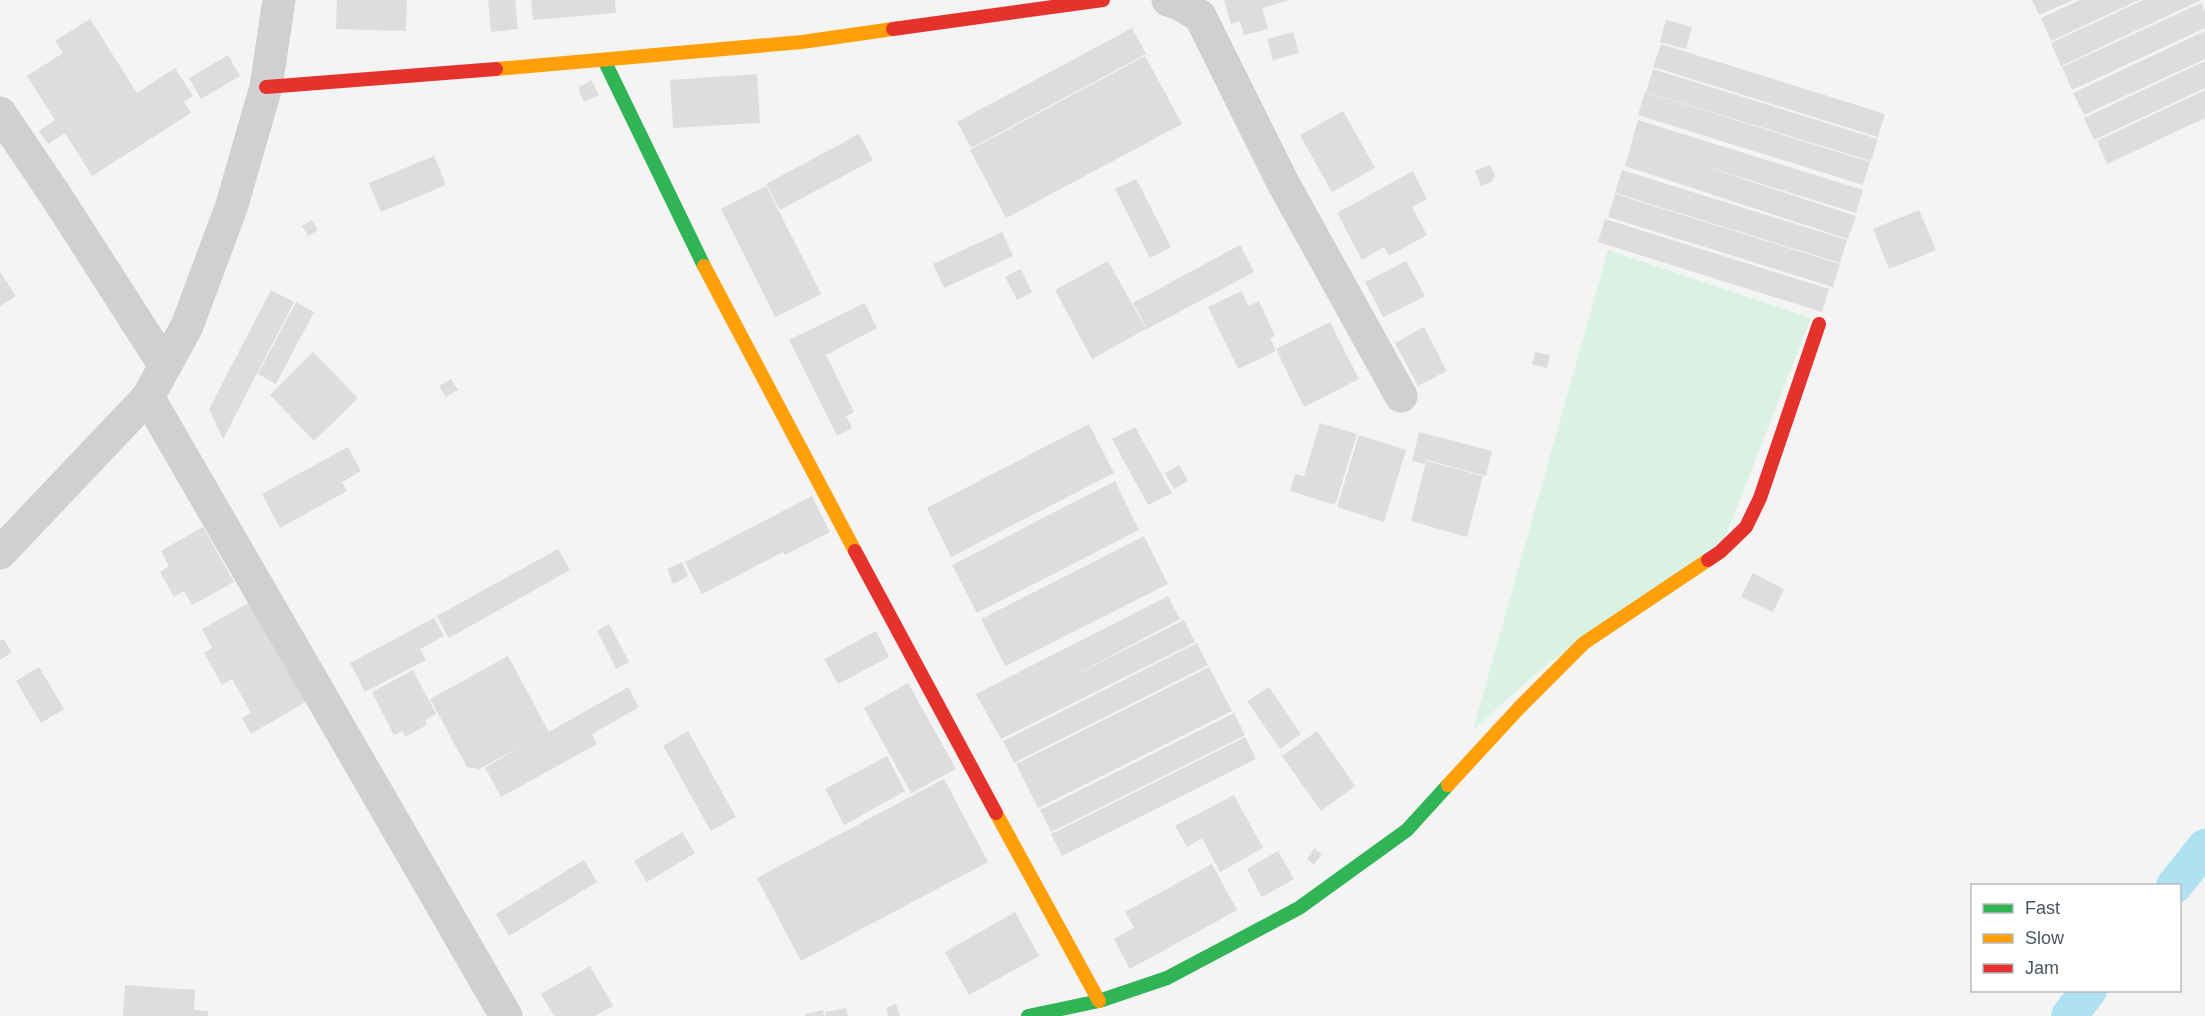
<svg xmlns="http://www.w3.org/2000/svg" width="2205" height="1016" font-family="Arial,sans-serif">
<rect width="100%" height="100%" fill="#f4f4f4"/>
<path fill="#d9f2e3" d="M1608,250l203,68 -87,222 -184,130 -67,60z"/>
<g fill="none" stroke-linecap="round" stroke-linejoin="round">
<g stroke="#aee2f0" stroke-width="36">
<path d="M2174,886l31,-39"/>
<path d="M2069,1016l20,-26"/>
</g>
</g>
<g fill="#ddddde">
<path d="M337,0h70l-1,31 -70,-2z"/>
<path d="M488,0h27l3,29 -27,3z"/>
<path d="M531,0h84l1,13 -83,7z"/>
<path d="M1224,0h63v1l-25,7 6,21 -24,6 -4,-14 -9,3z"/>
<path d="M2032,0h41l-34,15z"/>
<path d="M2080,0h59l-88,41 -10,-23z"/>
<path d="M2143,0h58l-140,66 -10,-23z"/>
<path d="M2201,3l4,9v16l-133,62 -10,-23z"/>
<path d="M90,19l47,74 38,-25 18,28 -9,6 7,11 -99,63 -27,-43 -17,11 -9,-13 16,-11 -28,-44 36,-23 -8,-12z"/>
<path d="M1666,20l26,7 -6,22 -26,-7z"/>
<path d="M1132,28l14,26 -175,94 -14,-26z"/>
<path d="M2205,31v28l-121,56 -11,-22z"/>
<path d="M1293,32l6,21 -26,7 -6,-21z"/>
<path d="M1661,44l224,70 -7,23 -225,-70z"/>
<path d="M228,55l12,21 -39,23 -12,-21z"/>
<path d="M1145,56l37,68 -176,94 -36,-68z"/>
<path d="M2205,61v27l-111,52 -10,-22z"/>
<path d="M1653,69l225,70 -7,22 -225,-69z"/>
<path d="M757,74l3,49 -87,5 -3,-48z"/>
<path d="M591,80l8,15 -15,7 -6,-14z"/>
<path d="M2205,90v28l-98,46 -10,-23z"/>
<path d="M1645,92l225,70 -7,23 -225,-70z"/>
<path d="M1343,111l32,57 -43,24 -32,-57z"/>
<path d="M1638,120l225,70 -7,23 -162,-50 162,53 -8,23 -223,-73z"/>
<path d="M859,134l14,26 -93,50 -14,-26z"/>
<path d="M434,156l12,29 -65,27 -12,-29z"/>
<path d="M1490,165l5,10 -3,7 -11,4 -6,-15z"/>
<path d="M1622,170l225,70 -7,23 -225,-70z"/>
<path d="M1413,171l14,28 -15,8 15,28 -38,21 -5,-9 -22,13 -25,-47z"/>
<path d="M1136,179l35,68 -21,11 -35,-69z"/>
<path d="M766,186l55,108 -46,23 -54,-108z"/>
<path d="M1615,194l225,70 -7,23 -225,-70z"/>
<path d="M1919,210l17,40 -47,19 -16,-40z"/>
<path d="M1605,219l224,70 -7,23 -224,-70z"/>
<path d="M312,220l6,10 -10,6 -6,-10z"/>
<path d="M1002,232l11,24 -69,32 -11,-24z"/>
<path d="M1240,245l14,27 -107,57 -14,-26z"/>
<path d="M1108,261l38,68 -54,30 -37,-69z"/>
<path d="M1406,261l19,35 -42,21 -18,-35z"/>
<path d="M1021,269l11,23 -15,8 -12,-23z"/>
<path d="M0,272l16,24 -16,10z"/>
<path d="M271,290l23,12 -71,137 -14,-30z"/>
<path d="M1242,291l6,15 11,-5 16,35 -5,2 6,13 -38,18 -30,-62z"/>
<path d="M296,302l18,10 -38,72 -18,-10z"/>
<path d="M865,303l12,25 -51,27 28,57 -8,4 6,12 -15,8 -48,-96z"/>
<path d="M1330,322l29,57 -55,28 -28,-58z"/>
<path d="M1424,327l23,44 -29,15 -23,-43z"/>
<path d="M313,352l45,46 -44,43 -44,-46z"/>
<path d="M1535,352l15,3 -3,13 -15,-4z"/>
<path d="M451,379l7,11 -12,7 -7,-11z"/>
<path d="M1320,423l37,11 -22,71 -45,-14 5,-17 9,2z"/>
<path d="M1089,424l25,49 -163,84 -24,-49z"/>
<path d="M1135,427l37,66 -24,12 -36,-66z"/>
<path d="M1419,432l73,19 -6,25 -59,-16 -1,-2 -1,6 -13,-3z"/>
<path d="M1359,435l47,15 -22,72 -47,-15z"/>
<path d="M348,447l13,24 -19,11 5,9 -67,37 -18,-34z"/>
<path d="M1426,461l57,15 -16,61 -56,-16z"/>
<path d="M1179,465l9,16 -14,8 -9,-16z"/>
<path d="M1115,481l24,49 -162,83 -25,-48z"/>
<path d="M812,496l18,36 -45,23 -2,-3 -81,42 -17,-32z"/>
<path d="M203,527l31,55 -42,23 -8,-14 -10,6 -14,-25 9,-6 -8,-15z"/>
<path d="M1144,536l24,48 -163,82 -24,-47z"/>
<path d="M558,549l12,21 -121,68 -12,-22z"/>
<path d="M682,562l6,14 -15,8 -6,-15z"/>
<path d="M1753,573l31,16 -11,23 -32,-15z"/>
<path d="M1168,596l12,23 -111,59 115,-58 11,22 -194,97 -25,-45z"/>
<path d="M250,602l56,100 -55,32 -9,-16 9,-5 -19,-34 -10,6 -18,-32 8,-5 -10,-19z"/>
<path d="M434,618l10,18 -24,13 6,11 -61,32 -15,-29z"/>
<path d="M609,624l20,38 -13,7 -19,-38z"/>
<path d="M876,631l13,26 -51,27 -14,-25z"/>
<path d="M3,639l9,13 -12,8v-19z"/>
<path d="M1197,643l11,22 -194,98 -11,-22z"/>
<path d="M508,656l41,76 79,-45 11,20 -47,27 5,10 -96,53 -16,-29 35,-21 -41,22 -12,-2 -37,-68z"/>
<path d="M39,667l25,42 -23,14 -25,-42z"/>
<path d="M1209,667l23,44 -194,97 -22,-44z"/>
<path d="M413,670l23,44 -11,6 2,5 -22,12 -3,-6 -8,4 -22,-43z"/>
<path d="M908,683l48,86 -45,24 -47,-85z"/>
<path d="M1269,687l32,47 -21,15 -33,-48z"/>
<path d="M1234,713l11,22 -194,97 -11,-22z"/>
<path d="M688,731l48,86 -25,14 -48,-85z"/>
<path d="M1317,731l38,55 -34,25 -39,-55z"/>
<path d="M1245,737l11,22 -194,97 -11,-22z"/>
<path d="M887,756l18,35 -61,34 -19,-36z"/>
<path d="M944,779l44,83 -187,99 -44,-83z"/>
<path d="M1234,795l29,53 -43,24 -18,-34 -15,9 -12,-21z"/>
<path d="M682,832l13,21 -48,29 -13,-21z"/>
<path d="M1314,848l8,6 -8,11 -7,-6z"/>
<path d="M1278,851l16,28 -32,18 -15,-28z"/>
<path d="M584,860l13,22 -88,54 -13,-22z"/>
<path d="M1212,864l25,46 -107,59 -16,-30 20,-11 -9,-16z"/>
<path d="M1015,912l24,44 -70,39 -24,-43z"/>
<path d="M590,966l23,40 -18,10h-41l-13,-22z"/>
<path d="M125,985l70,5 -1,20 14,1v5h-85z"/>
<path d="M896,1004l4,12h-12l-2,-8z"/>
<path d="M846,1008l2,8h-22l-1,-4z"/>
<path d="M823,1010l1,6h-18l-1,-2z"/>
</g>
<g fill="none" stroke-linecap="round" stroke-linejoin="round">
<g stroke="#ced0d2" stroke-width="33">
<path d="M1168,0l12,4 20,12 82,165 119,215"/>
<path d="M0,113l56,83 109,170"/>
<path d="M148,397l358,619"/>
<path d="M0,553l148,-156 39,-71 44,-118 35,-121 13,-87"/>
</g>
<g stroke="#30b455" stroke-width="14">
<path d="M604,60l100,206"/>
<path d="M1028,1016l71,-15 68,-23 132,-70 108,-78 41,-45"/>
</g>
<g stroke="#ff9f0a" stroke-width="14">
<path d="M496,69l306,-27 91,-13"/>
<path d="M704,266l151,285"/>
<path d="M1448,785l71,-77 65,-65 124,-83"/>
<path d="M996,813l103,188"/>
</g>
<g stroke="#e5322d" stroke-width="14">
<path d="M893,29l210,-29"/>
<path d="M266,87l230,-18"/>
<path d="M855,551l141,262"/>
<path d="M1708,560l12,-8 26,-25 14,-29 59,-174"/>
</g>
</g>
<rect x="1971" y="884" width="210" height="108" fill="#ffffff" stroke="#b7bbc0" stroke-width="1.5"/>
<rect x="1983" y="904" width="30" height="9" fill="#30b455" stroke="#b7bbc0" stroke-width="1.5"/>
<text x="2025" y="914" font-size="18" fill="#4a5661">Fast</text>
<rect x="1983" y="934" width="30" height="9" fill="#ff9f0a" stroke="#b7bbc0" stroke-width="1.5"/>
<text x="2025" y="944" font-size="18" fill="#4a5661">Slow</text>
<rect x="1983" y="964" width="30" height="9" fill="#e5322d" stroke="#b7bbc0" stroke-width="1.5"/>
<text x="2025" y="974" font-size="18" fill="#4a5661">Jam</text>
</svg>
